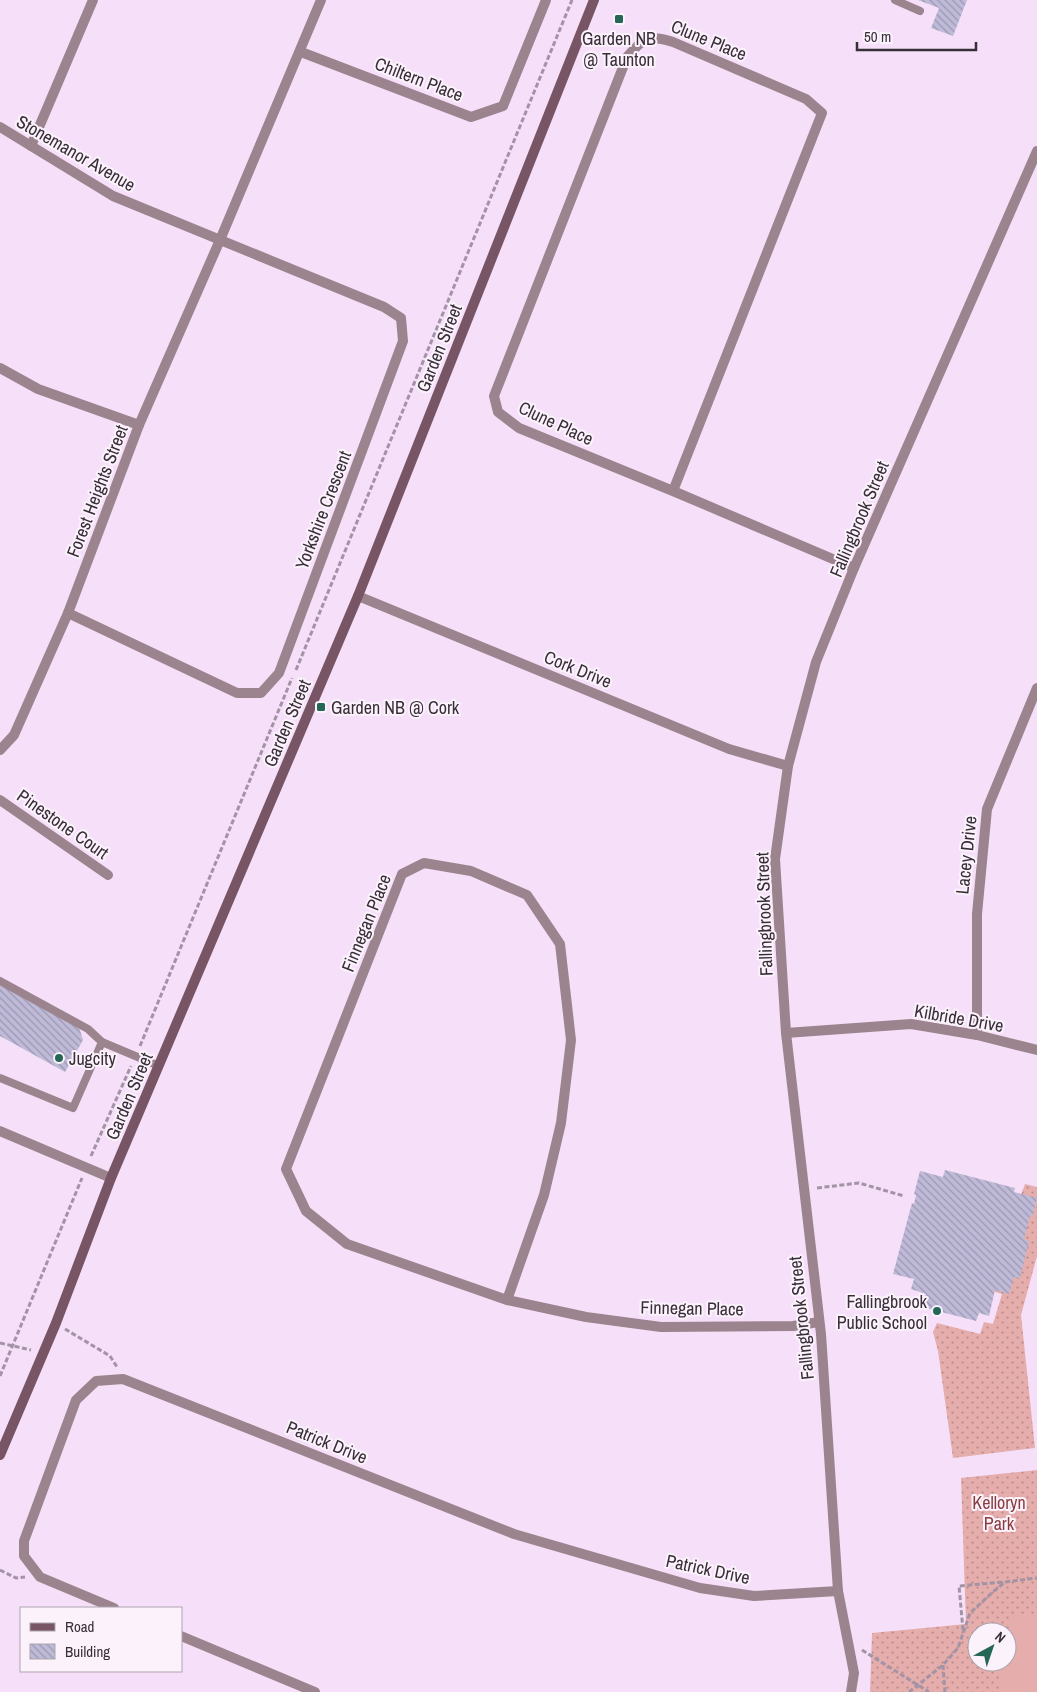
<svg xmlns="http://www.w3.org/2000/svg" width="1037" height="1692" font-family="'Archivo Narrow',sans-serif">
<defs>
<pattern id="grass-dots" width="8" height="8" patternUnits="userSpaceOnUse" patternTransform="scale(1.25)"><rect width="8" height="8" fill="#e5adab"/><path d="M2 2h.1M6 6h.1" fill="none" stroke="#ba8d8c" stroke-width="1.8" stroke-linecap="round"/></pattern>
<pattern id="building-back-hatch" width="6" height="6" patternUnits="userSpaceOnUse" patternTransform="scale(1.25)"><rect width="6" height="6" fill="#bfbad8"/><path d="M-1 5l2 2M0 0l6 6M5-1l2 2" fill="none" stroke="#9c98b0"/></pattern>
</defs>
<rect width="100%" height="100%" fill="#f6e0f9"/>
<g fill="url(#grass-dots)" fill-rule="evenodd">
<path d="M1025,1184l12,3v69l-16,59 14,133 -82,10 -15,-107 -5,-19 4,-9 43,11 4,-12 9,2 9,-30 -16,-5z"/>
<path d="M1037,1470v222h-167l2,-59 94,-9 -5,-146zM977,1632h30v30h-30z"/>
</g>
<path fill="#e5adab" d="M1011,1615l26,1v76h-39l5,-30h4v-21z"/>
<g fill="url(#building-back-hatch)">
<path d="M918,0h49l-14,36 -22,-8 8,-20z"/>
<path d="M0,984l79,43 4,13 -18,32 -65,-36z"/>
<path d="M945,1170l70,18 -1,4 23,6 -5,19 -2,-1 -6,23 5,2 -9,37 -6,-1 -5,17 -14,-4 -6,26 -10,-3 -3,8 -54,-14 4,-13 -15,-5 3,-10 -21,-5 19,-71 2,1 2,-9 -2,-1 6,-23 23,6z"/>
</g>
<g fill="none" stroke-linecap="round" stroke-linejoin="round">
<g stroke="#a393a6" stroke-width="3" stroke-dasharray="5 2.5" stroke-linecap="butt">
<path d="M296,670l276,-670"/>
<path d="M140,1046l152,-368"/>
<path d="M91,1156l40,-90"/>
<path d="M817,1188l42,-5 45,13"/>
<path d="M65,1329l45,27 7,11"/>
<path d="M0,1343l31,7"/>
<path d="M0,1376l82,-198"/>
<path d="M0,1570l16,8 9,-1"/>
<path d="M963,1630l-4,-44 45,-4"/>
<path d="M862,1650l67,42"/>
<path d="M943,1665l2,27"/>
<path d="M909,1692l34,-27 15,-17 12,-35 24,-22 11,-9 32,-4"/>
</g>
<g stroke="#9c848e" stroke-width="8">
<path d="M895,0l25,11"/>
<path d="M0,981l88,48 14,13"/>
<path d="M0,1078l73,30 29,-66 57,24"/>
</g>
<g stroke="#9c848e" stroke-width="10">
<path d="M301,52l170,65 32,-11 43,-106"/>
<path d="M0,127l113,69 271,111 17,11 2,23 -124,332 -18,20h-24l-169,-80"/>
<path d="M31,146l62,-146"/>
<path d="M0,368l38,21 101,36"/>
<path d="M673,491l149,-378 -16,-14 -133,-57c-24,-8 -30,-4 -46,15l-133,339 4,16 21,16 154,63 181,77"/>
<path d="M358,596l371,153 59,17"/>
<path d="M0,750l14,-15 54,-122 71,-188 81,-185 101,-240"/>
<path d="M0,800l108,75"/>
<path d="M786,1033l125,-9 66,11 60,15"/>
<path d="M977,1035v-121l10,-105 50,-121"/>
<path d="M0,1131l111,47"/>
<path d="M507,1300l37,-105 17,-72 10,-83 -11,-96 -33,-49 -56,-24 -47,-8 -22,11 -116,295 20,42 41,33 160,56 79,17 75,10 132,-1 26,-4"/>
<path d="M114,1608l-74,-31 -16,-21v-15l52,-141 20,-19 27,-2 391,155 186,54 54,8 84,-5"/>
<path d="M181,1636l134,56"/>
<path d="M851,1692l3,-19 -16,-82 -17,-257 -35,-301 -11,-174 13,-93 28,-104 38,-94 183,-417"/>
</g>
<path stroke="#775564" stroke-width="10" d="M0,1455l56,-132 55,-145 247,-582 236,-596"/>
</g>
<g fill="#246756" stroke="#fbf2fc" stroke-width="2">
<rect x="614" y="14" width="10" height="10" rx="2.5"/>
<rect x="316" y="702" width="10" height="10" rx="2.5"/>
<circle cx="59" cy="1058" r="5"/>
<circle cx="937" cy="1311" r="5"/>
</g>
<g text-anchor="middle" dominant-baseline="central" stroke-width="4" stroke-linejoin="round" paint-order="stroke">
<g font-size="18" fill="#372e38" stroke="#fbf2fc" text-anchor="start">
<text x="619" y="38" text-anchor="middle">Garden NB<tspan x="619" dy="21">@ Taunton</tspan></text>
<text x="331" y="707">Garden NB @ Cork</text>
<text x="69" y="1058">Jugcity</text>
<text x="927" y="1301" text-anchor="end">Fallingbrook<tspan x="927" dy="21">Public School</tspan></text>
</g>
<g font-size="18" fill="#372e38" stroke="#fbf2fc">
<text transform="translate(709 40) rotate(22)">Clune Place</text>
<text transform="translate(419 79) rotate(21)">Chiltern Place</text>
<text transform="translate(76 153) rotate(30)">Stonemanor Avenue</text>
<text transform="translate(439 348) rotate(-68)">Garden Street</text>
<text transform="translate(556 423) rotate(25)">Clune Place</text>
<text transform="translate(97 491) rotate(-69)">Forest Heights Street</text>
<text transform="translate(323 510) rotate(-69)">Yorkshire Crescent</text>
<text transform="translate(859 519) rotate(-67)">Fallingbrook Street</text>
<text transform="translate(578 669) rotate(22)">Cork Drive</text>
<text transform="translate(287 723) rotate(-67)">Garden Street</text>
<text transform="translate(63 824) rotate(35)">Pinestone Court</text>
<text transform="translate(966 855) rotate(-84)">Lacey Drive</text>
<text transform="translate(764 914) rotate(-92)">Fallingbrook Street</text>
<text transform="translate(366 923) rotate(-68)">Finnegan Place</text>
<text transform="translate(959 1018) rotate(10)">Kilbride Drive</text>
<text transform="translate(129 1096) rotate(-67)">Garden Street</text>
<text transform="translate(692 1308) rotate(1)">Finnegan Place</text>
<text transform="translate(801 1318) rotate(-96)">Fallingbrook Street</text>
<text transform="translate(327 1442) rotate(22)">Patrick Drive</text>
<text transform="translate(708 1569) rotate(12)">Patrick Drive</text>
</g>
<g font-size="18" fill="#883d3f" stroke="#fbf2fc">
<text x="999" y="1502">Kelloryn<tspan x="999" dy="21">Park</tspan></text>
</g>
</g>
<rect x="20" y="1607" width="162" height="65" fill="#fbf2fc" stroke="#ada4ae"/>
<rect x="30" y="1623" width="25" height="8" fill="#775564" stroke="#ada4ae"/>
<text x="65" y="1632" font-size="15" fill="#372e38">Road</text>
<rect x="30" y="1644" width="25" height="15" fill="url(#building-back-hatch)" stroke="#ada4ae"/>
<text x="65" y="1657" font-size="15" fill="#372e38">Building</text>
<g transform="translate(992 1647) rotate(40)"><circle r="24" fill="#fbf2fc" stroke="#ada4ae"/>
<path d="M0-4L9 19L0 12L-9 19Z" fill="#246756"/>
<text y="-8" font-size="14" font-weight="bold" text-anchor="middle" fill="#372e38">N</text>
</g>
<path d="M857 42v8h119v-8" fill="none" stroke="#372e38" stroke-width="2.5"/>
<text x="864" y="42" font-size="15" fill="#372e38" stroke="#fbf2fc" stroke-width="4" paint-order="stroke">50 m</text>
</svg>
